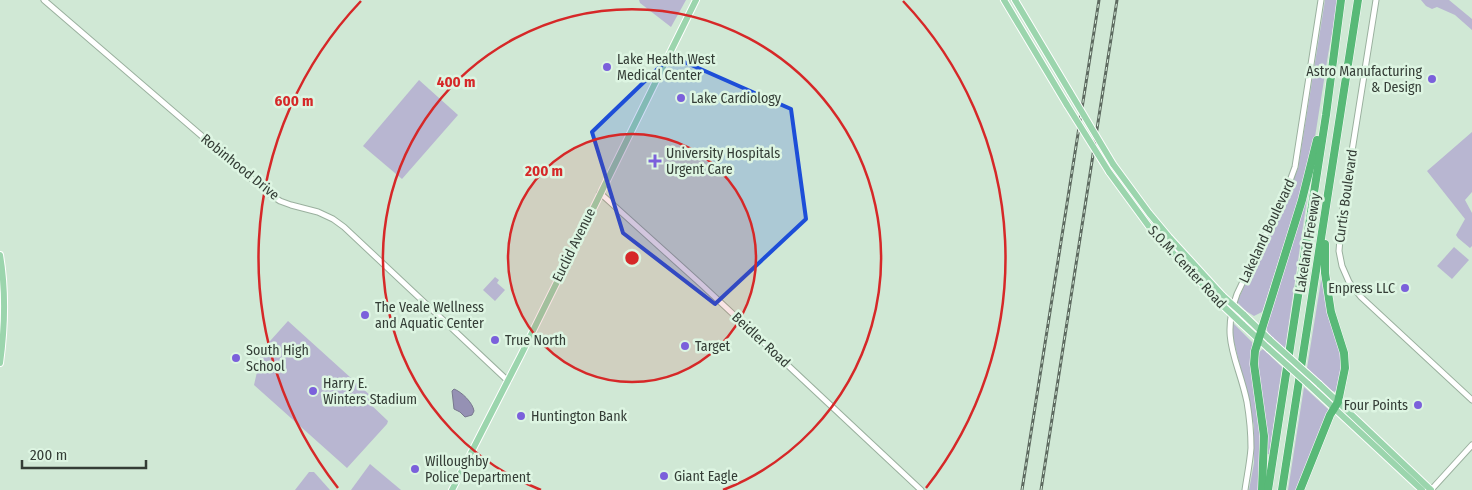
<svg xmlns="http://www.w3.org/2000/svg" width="1472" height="490" font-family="'Fira Sans Condensed',sans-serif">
<rect width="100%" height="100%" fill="#d0e8d5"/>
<g fill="#b8b6d1">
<path d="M639,0h47l-15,27 -31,-24z"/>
<path d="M1325,0h13l-10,55 -13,82 -10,41 -41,128 -2,6 -8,4 -8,-5 -9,-9 61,-133z"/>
<path d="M1421,0h28l23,19v11l-17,-15 -18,-8 -5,2 -6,-3z"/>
<path d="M419,80l39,35 -56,64 -39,-33z"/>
<path d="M1472,132v60l-7,8 7,13v33l-2,2 -12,-10 -2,-3 9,-16 -38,-48z"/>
<path d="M1306,199h1l-22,150 -17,-16 -2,-6z"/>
<path d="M1454,247l15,13 -17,19 -15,-13z"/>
<path d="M1323,268l20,86 -4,32 -4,6 -7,-3 -21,-21z"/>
<path d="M495,277l4,3 -2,3 8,7 -10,11 -12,-11z"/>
<path d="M288,321l84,76 -4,5 20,19 -1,3 -40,44 -93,-83 8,-35z"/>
<path d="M1233,323l19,19 10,93 -4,55h-9l5,-27v-37l-11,-49 -10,-39z"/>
<path d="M1263,349l19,18 -13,87h-2l-1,-33 -7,-38 -3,-25 2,-5z"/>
<path d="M1304,387l25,23 -31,80h-10z"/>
<path d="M370,464l31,26h-50z"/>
<path d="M309,472h5l16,18h-35z"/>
</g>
<path fill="#9591b4" stroke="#78788e" d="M454,389c8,3 19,14 20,22l-2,4 -7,2 -5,-5 -6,-3 -2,-18z"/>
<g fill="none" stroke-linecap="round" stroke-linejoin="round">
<g stroke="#9ab09e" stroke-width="7">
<g id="minor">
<path d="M44,0l224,193 12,8 11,4 27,7 15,7 11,8 164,154"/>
<path d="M1376,0l-34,214 -3,37 3,15 7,16 12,15 111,103"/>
<path d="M600,193l102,92 219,205"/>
<path d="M1245,490c2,-14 5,-28 6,-42 0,-12 -2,-34 -4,-46 -9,-43 -27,-62 -10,-108l50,-105 8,-22 26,-167"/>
<path d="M1431,490l41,-45"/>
</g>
</g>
<g stroke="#fff" stroke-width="8">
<g id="major">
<path d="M1004,0l63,105"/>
<path d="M1015,0l55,92"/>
<path d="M1113,164l36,49 20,24 54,59"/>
<path d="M1109,172l44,60 69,73"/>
<path d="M0,255c6,36 5,72 0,108"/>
<path d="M1243,314l27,26"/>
<path d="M1242,324l27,25"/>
<path d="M1307,383l115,107"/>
<path d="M1319,384l112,106"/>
<path d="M452,490l69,-135 175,-355"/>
</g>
</g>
<g stroke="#fff" stroke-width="9">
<g id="highway">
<path d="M1262,490l2,-54 -10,-72 1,-13 47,-151 15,-60"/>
<path d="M1268,490l58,-375 15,-115"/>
<path d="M1282,490l76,-490"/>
<path d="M1300,490l30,-75 8,-13 7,-34 -1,-15 -13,-41 -6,-39v-29"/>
</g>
</g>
<use href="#minor" stroke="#fff" stroke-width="5"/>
<use href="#major" stroke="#9bd5ad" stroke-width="6"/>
<use href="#highway" stroke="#58b977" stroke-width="8"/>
<g stroke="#5d6a60" stroke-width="3">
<g id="rail">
<path d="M1022,490l77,-490"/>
<path d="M1041,490l76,-490"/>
</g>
</g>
<use href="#rail" stroke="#ddf5e2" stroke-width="1" stroke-dasharray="4" stroke-linecap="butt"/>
<g stroke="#fff" stroke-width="8" stroke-linecap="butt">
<g id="major-bridge">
<path d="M1070,92l43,72"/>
<path d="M1067,105l42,67"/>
<path d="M1223,296l20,18"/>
<path d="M1222,305l20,19"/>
<path d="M1270,340l49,44"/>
<path d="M1269,349l38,34"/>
</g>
</g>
<use href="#major-bridge" stroke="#9bd5ad" stroke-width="6"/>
</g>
<path fill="#1d4ed8" fill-opacity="0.2" stroke="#1d4ed8" stroke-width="4" stroke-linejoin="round" d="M671,56l120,53 15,110 -91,85 -92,-71 -31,-101z"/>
<circle cx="632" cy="258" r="124" fill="#d62828" fill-opacity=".12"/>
<g fill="none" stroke="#d62828" stroke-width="2.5">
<circle cx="632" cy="258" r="124"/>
<path d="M541 490A249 249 0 1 1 723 490"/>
<path d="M338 488A373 373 0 0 1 361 1M903 1A373 373 0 0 1 926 488"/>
</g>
<g fill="#7b60db" stroke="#ddf5e2" stroke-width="2">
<circle cx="607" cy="67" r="5"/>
<circle cx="1432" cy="79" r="5"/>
<circle cx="681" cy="98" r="5"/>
<path d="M652.5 153.5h5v5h5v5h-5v5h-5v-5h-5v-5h5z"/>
<circle cx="1405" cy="288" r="5"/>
<circle cx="365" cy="315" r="5"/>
<circle cx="495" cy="340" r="5"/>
<circle cx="685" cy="346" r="5"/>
<circle cx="236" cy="358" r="5"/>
<circle cx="313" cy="391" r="5"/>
<circle cx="1418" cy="405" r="5"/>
<circle cx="521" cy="416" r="5"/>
<circle cx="415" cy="469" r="5"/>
<circle cx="664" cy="476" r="5"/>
</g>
<g text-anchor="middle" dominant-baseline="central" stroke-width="5" stroke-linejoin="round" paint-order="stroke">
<g font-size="14" fill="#343d36" stroke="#ddf5e2" text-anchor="start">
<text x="617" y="59">Lake Health West<tspan x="617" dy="16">Medical Center</tspan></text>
<text x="1422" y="71" text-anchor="end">Astro Manufacturing<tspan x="1422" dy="16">&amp; Design</tspan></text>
<text x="691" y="98">Lake Cardiology</text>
<text x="666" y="153">University Hospitals<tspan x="666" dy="16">Urgent Care</tspan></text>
<text x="1395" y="288" text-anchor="end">Enpress LLC</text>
<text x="375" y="307">The Veale Wellness<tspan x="375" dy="16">and Aquatic Center</tspan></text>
<text x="505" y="340">True North</text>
<text x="695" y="346">Target</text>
<text x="246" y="350">South High<tspan x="246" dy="16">School</tspan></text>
<text x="323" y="383">Harry E.<tspan x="323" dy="16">Winters Stadium</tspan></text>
<text x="1408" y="405" text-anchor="end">Four Points</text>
<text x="531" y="416">Huntington Bank</text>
<text x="425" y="461">Willoughby<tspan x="425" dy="16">Police Department</tspan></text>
<text x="674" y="476">Giant Eagle</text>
</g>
<g font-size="14" fill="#343d36" stroke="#ddf5e2">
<text transform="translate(240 167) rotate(39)">Robinhood Drive</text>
<text transform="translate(1346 196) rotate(-82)">Curtis Boulevard</text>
<text transform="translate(1267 231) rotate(-65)">Lakeland Boulevard</text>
<text transform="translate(1308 243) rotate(-81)">Lakeland Freeway</text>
<text transform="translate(574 245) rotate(-64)">Euclid Avenue</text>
<text transform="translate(1187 267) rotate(47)">S.O.M. Center Road</text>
<text transform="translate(761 340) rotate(43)">Beidler Road</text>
</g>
</g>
<circle cx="632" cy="258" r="8" fill="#d62828" stroke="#ddf5e2" stroke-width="2.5"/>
<g font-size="15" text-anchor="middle" font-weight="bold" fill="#d62828" stroke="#ddf5e2" stroke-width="5" stroke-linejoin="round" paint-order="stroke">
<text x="456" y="87">400 m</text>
<text x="294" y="106">600 m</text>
<text x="544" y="176">200 m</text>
</g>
<path d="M22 460v8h124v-8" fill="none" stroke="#343d36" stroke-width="2.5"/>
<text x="30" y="460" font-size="15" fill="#343d36" stroke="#ddf5e2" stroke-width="4" paint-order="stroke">200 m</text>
</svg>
